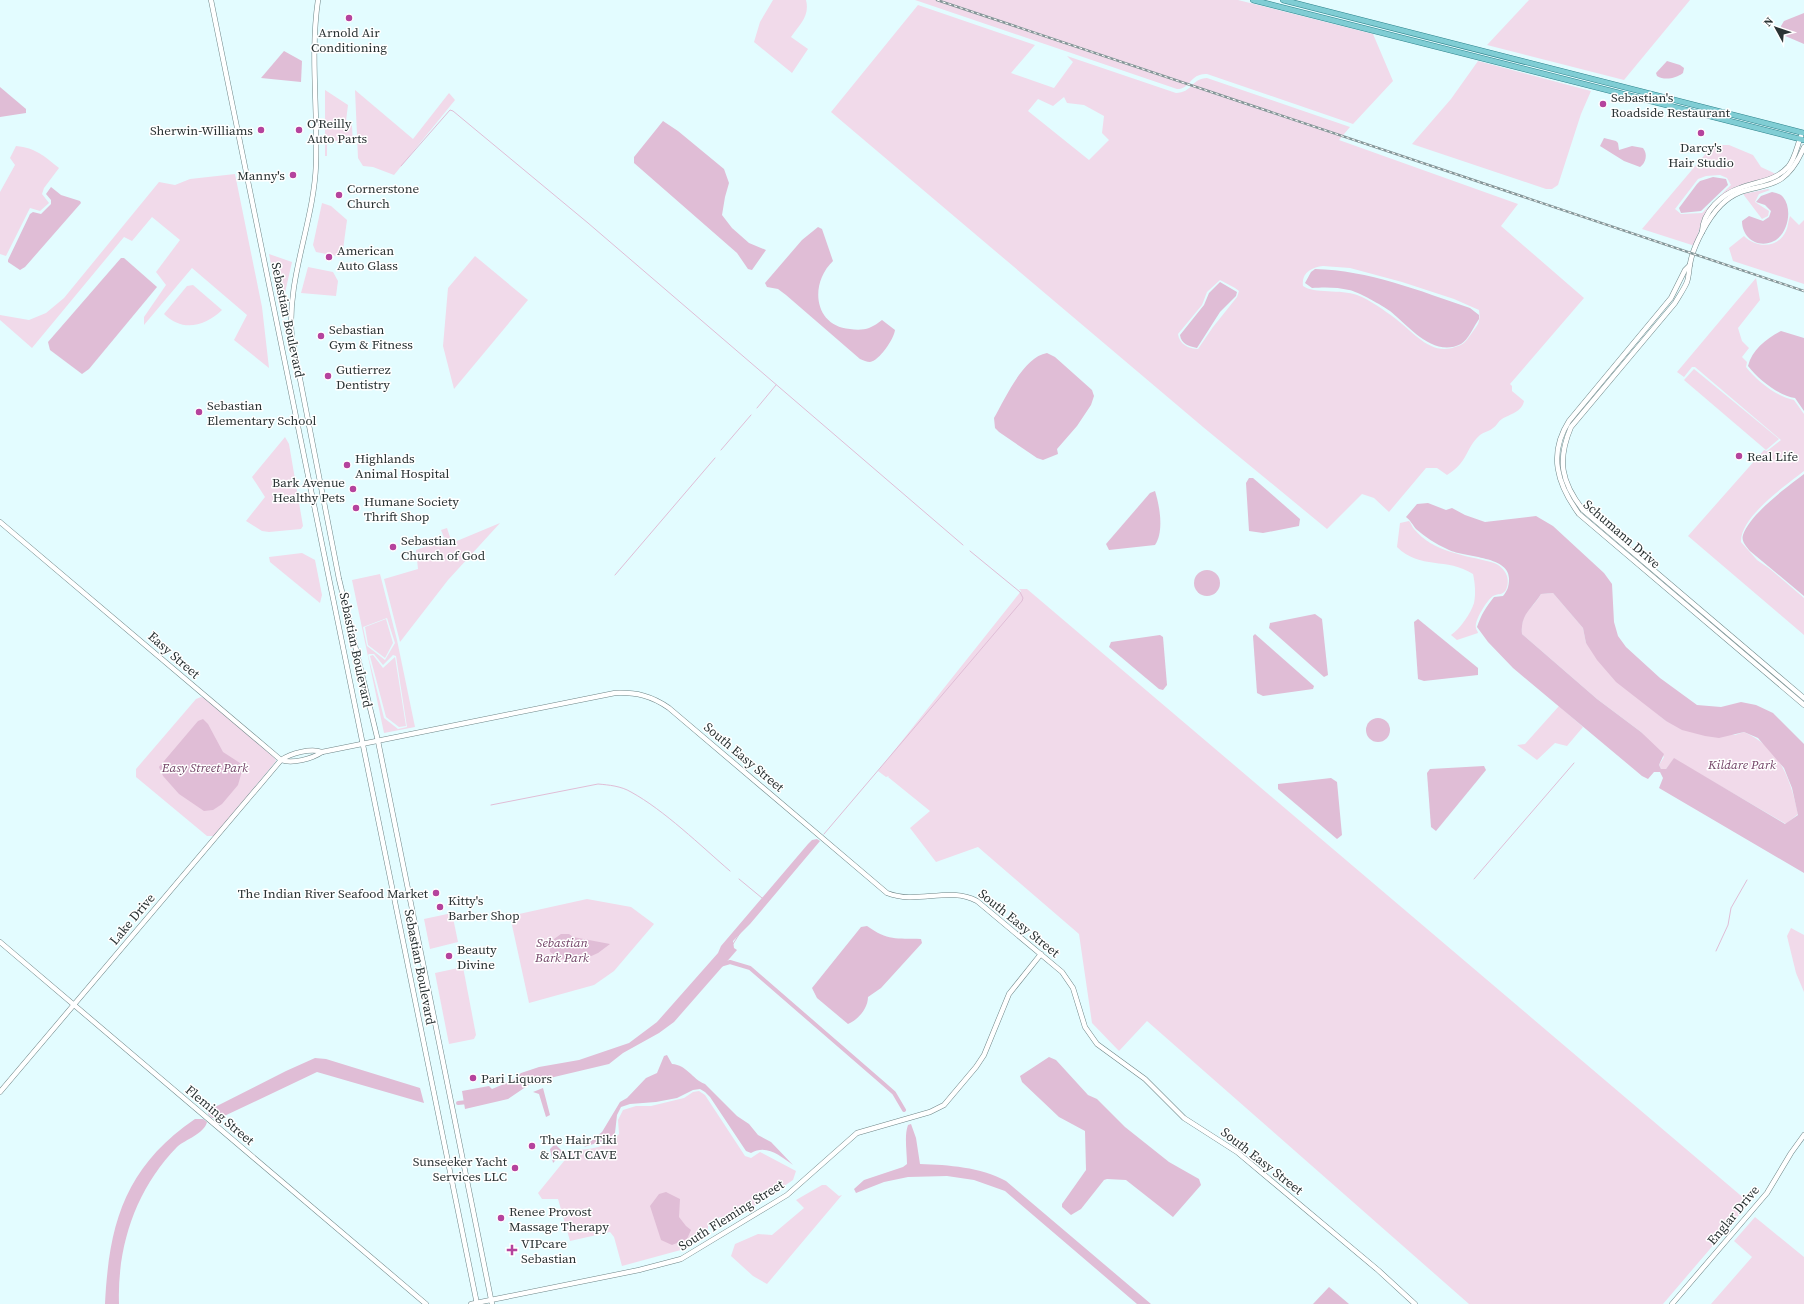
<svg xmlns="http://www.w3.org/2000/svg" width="1804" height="1304" font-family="'Source Serif 4',serif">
<rect width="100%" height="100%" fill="#e3fcff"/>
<g fill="#f1daea" fill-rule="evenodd">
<path d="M773,0h33c4,16 -6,24 -15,37l17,12 -16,24 -38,-31 6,-20z"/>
<path d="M915,0h323l135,34 20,47 -40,43 -146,-50c-17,-1 -16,15 -30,15z"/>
<path d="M1529,0h161l-66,80 -137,-35z"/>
<path d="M918,5l117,40 -24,28 43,15 19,-26 -6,-6 109,37c16,0 16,-15 31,-15l143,49 -11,13 179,64 -17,22 83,72 -74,86 2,2v5l12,10c-2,11 -14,13 -22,18 -4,2 -5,7 -9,9 -3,3 -9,4 -13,7 -15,13 -11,27 -33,40l-10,-7h-11l-37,44 -15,-14 -12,-4 -35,35 -124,-102 -372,-315zM1064,97l3,6 17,2 20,11 -2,17 7,7 -20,20 -61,-49 10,-12 15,7zM1323,266l27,2 52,14 52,17 25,11c2,14 -2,15 -10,27 -4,6 -7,8 -14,10 -24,9 -42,-15 -59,-28 -12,-9 -26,-19 -39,-24 -16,-6 -43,-1 -54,-9 -2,-13 9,-19 20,-20zM1220,280l15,8 4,3 -2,6 -24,30 -15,22c-9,0 -19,-5 -20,-15l24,-29 5,-13z"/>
<path d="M1478,61l113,30 -10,23 -23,71 -6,4h-6l-134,-45 39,-45z"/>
<path d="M325,90l23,15 -2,16 6,5 1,18h-4v-3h-22v15h-2z"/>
<path d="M355,90l58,49 36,-46 6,7 -61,75 -21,-8 -10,-1 -5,-8z"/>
<path d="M1713,145h16l24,10 8,12 15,7 -9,5 -30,8 -27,21 -8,12 -7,26 -53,-17zM1720,175l7,3 4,7 -29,28 -21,1 -6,-5 23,-30 8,-3z"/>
<path d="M16,146c20,2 28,10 43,22l-15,20 -2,6 7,9 -9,8 -10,-3 -24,48 -6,-2v-62l15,-27 -5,-7z"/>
<path d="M235,174l27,133 7,61 -35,-28 13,-25 -55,-47 -48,57v-8l22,-32 -10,-13 24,-32 -28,-23 -20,24 -8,-4 -92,111 -32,-28v-5l29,5 17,-7 18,-15 95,-116 16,3 15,-6z"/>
<path d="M1768,189l2,1 -11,4 -4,8 14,9 -1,5 -6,3 -19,-25z"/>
<path d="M322,203l9,3 16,14 -5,37 -26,-5 -3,-7z"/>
<path d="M1790,216l9,9 5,-5v64l-71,-23 -4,-13 15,-12c12,12 34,13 42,-5 2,-4 2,-10 4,-15z"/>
<path d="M269,254l23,8 -10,44 -3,-1z"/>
<path d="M475,256l53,44 -74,89 -11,-43 5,-58z"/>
<path d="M308,267l25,5 5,9 -2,15 -35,-3z"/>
<path d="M1756,278l4,22 -22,28 4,13 7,7 -7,9 5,5 -1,5c11,14 31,30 48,33l10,14v57c-19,15 -64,46 -63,71l16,18 13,9 34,29v37l-116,-99 76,-86 3,1 14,-11 -86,-73h-3l-8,10 -7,-5z"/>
<path d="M193,285l29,25c-18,17 -40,22 -58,4l23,-28z"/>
<path d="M1694,369l85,70 -13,11 -82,-70z"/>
<path d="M285,437l4,7 14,82 -2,3 -32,3 -7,-1 -16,-10 19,-24 -13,-20z"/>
<path d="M1409,521c2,2 3,6 5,8 19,23 50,26 77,33 12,3 21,15 15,28 -4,6 -8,3 -13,6 -6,4 -19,25 -17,32 0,2 2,3 2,5l-21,7 -6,-5c9,-6 20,-22 23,-32 2,-9 1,-20 -1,-29 -26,-17 -53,-4 -76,-27l3,-24z"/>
<path d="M500,523l-52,57 -48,62 -16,-63 34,-10 -2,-19 29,-10 -4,-10 6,-2 5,15z"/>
<path d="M302,553l13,7 7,35 -2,8 -50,-41 -1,-5z"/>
<path d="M380,574l17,66 18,87 -31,6 -32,-153zM387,618l8,25 -10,17 -18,-14 -4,-19zM369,654h5l9,11 10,-10 3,1 11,71 -9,2 -14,-11 -16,-63z"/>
<path d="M1019,589h8l719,611 -4,6 3,2 -82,96h-194l-322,-283 -28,30 -27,-28 -13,-89 -101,-87 -42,15 -26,-34 20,-17 -42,-34 1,-1 -3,1 -8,-6 136,-171 7,-9z"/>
<path d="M1553,593l30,35 3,15 57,59 23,19 69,14 9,-3c36,16 46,46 54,82l-12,10 -112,-65 -8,10h-5l-2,-4 5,-8 -23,-25 -44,-33 -75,-65c-2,-22 10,-24 19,-40z"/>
<path d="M386,619l7,24 -8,15 -17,-13 -3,-18z"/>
<path d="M373,655l10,13 12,-11 11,69 -7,1 -13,-10 -16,-61z"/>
<path d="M201,697l4,1 70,60 1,3 -61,75h-8l-71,-59v-8l60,-70z"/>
<path d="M1559,706l24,21 -16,19 -12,-3 -18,17 -20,-15 8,-1z"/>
<path d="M587,899l44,8 23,17 -40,47 -20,14 -65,18 -19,-87z"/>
<path d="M452,913l6,29 -28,7 -6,-30z"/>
<path d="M1791,928l13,7v57l-8,-19 -9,-37z"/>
<path d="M463,967l13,68 -2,4 -25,5 -14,-71z"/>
<path d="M699,1091l6,4 40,61 6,2 9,-6 36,19 -3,9 -67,45 -6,-8 -12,9v8l-20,14 -66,18 -8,-29 -4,-5 -40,9 -12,-42h-16l-4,-6 35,-43c18,0 34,-3 46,-16l-1,-14 5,-10 13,-4h15l33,-8 9,-6z"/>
<path d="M822,1185h4l13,11 3,-1 -75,89 -14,-8 -22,-20 4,-12 23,-10 14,1 32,-27 -8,-8z"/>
<path d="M1755,1217l49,40v47h-93l41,-47 -18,-16z"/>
</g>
<g fill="#e0bdd6" fill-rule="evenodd">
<path d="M1804,13v31l-21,-9 -2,-9 3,-5z"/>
<path d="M284,51l18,10 -1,21 -40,-4z"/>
<path d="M1667,61l13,4 4,3 -1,5c-7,5 -18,8 -26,3l-1,-3z"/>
<path d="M0,87l26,22v4l-26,4z"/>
<path d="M663,121l15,10 46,38 5,14 -4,14 -3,18 10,13 17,15 17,7 -14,20 -4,-1 -11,-16 -103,-90v-6z"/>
<path d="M1604,138l12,3 2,2 1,7 13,-4 11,2c5,6 3,15 -3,19l-16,-6 -24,-15z"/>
<path d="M1713,177l13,2 2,6 -27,26 -20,2 -2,-5 18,-24 3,-3z"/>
<path d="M51,187l10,8 19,6 1,2 -56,64 -5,3 -12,-8v-2l22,-46 3,-2 8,2 10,-10v-4l-5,-6z"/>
<path d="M1772,192c4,1 9,2 11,5 10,12 5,37 -9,44 -16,8 -32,-3 -32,-20l7,-5 14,5 6,-4 2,-6 -6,-6 -9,-3 5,-6z"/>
<path d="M818,227l4,2 11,32c-24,23 -19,65 17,68 6,1 14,1 19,-1 5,-2 9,-5 13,-8l13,10c-1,9 -16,31 -25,32 -3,0 -7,-2 -10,-3l-74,-64 -8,-6 -11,-2 -2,-4 37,-43z"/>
<path d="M121,258h3l33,29 -68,82 -7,5 -32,-24 -2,-8z"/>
<path d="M1315,269c53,1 105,22 155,39l9,7v4c-5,7 -11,21 -18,25 -28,14 -52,-18 -71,-33 -7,-5 -33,-20 -41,-21 -11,-3 -26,-3 -37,-2l-7,-5 6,-11z"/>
<path d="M1220,282l17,10 -1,4 -16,16 -23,36c-8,-2 -16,-4 -17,-13l24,-30 5,-12z"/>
<path d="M1781,331l23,7v73l-9,-13c-17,-3 -36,-18 -47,-32 4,-16 18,-27 33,-35z"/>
<path d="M1047,353l8,4 37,33 2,6 -3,9 -14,21 -20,23 1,5 -15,6 -6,-2 -38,-26 -4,-4 -1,-10c11,-19 29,-61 53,-65z"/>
<path d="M1804,474v122l-54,-45c-4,-5 -9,-10 -7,-16 7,-21 44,-48 61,-61z"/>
<path d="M1249,478h4l47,41 -1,7 -36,7 -14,-2 -3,-48z"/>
<path d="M1155,491c5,16 9,41 0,54l-46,5 -3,-6 44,-51z"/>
<path d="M1428,503l18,7 6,-2 13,7 20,7 51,-6 17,10 51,47 8,11 2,38 4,14 8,11 34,31 37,27 24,2 20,-5 15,3 17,8 31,31v129l-145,-85 4,-10 -3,-6h-6l-6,7 -6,-3 -129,-108 -25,-26 -11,-15c4,-12 9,-20 17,-30l9,-1c4,-5 6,-9 6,-17 1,-24 -47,-21 -62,-30 -11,-5 -22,-12 -31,-20 -4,-5 -5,-8 -10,-12l11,-13zM1553,593l30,35 3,15 11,17 19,22 50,39 16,9 23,6 14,2 25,-6 14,6 26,30 8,20 6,27 -13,9 -111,-66 -8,11h-5l-2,-4 5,-11 -23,-22 -44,-33 -75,-65c-2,-20 10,-25 19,-40z"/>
<circle cx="1207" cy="583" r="13"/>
<path d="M1315,614l7,5 6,56 -4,2 -55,-49 1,-5z"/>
<path d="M1418,619l60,49v7l-54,6 -6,-2 -4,-57z"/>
<path d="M1255,634l59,52 -1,3 -50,7 -6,-3 -4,-57z"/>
<path d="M1160,635l3,2 4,48 -4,5 -4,-1 -50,-42 2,-5z"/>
<circle cx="1378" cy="730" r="12"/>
<path d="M203,719l5,5 15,28 17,11 2,8 -4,14 -16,19 -9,6 -9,1 -25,-17 -16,-18 -4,-9 39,-46z"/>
<path d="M1484,766l2,4 -50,61 -5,-4 -4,-54 3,-4z"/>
<path d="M1331,778l6,4 5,53 -5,4 -59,-50v-5z"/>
<path d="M817,839l3,2 -70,83 -17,17 1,7 3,2 -63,72 -15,11 -36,20 -14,11 -76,18 -25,17 -43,10 -3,-18 27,-5 3,3 19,-8 10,-8 18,-6 40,-7 50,-17 28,-21 61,-69 3,-7 87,-102 4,-4z"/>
<path d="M867,926c21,15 29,12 54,13l1,4 -41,45 -13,9c0,11 -10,23 -20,27l-31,-26 -5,-10 49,-61z"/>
<path d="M561,934h8l4,3 37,7 -12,9 -11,5 -26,1 -11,-7 -1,-7 5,-6z"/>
<path d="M667,1055l5,9c15,1 20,15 33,20l32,32 12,8 9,11 13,7 22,23c-13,-9 -26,-21 -42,-12l-5,-2 -36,-54 -5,-5 -5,-3 -7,1 -16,8 -21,4 -26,2 -9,3 -4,8 -2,18 -6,6 -25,8 18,-15 18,-30 7,-4 19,-20 11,-5 7,-17z"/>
<path d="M1049,1057l7,3 32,35 9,4 28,28 44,35 30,17 2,6 -28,32 -47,-37 -19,-1 -3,1 -23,29 -10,6 -9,-8v-3l24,-34 -1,-39 -26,-14 -37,-35 -2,-6z"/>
<path d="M315,1058l11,1 94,29 4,15 -107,-31 -97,46h-8l-4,-4 1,-4 77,-39z"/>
<path d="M543,1088l7,27 -4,2 -7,-23 -6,-2z"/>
<path d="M195,1119h8l4,3c-3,12 -21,17 -30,25 -41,42 -60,99 -58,157h-14c4,-81 20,-137 90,-185z"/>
<path d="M911,1124l5,14 4,26c29,1 60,3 86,17l145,123h-14l-132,-113 -31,-11 -27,-4 -39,1 -24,5 -28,11 -2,-4 10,-9 39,-13 4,-3c0,-13 -3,-28 1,-39z"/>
<path d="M555,1144l8,8 -10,11 -3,-14z"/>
<path d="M666,1192l14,7 -1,18 7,9 5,4 -4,9 -15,6 -11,-5 -11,-34 9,-12z"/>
<path d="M1329,1287l20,17h-36z"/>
</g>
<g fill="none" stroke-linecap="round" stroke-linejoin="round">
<g stroke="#e0bdd6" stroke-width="1">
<path d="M401,166l49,-56 3,1 135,112 375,322"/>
<path d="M757,408l19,-23"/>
<path d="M721,450l30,-35"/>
<path d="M615,575l100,-117"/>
<path d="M491,805l107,-21c11,1 23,2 33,8 33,18 70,54 99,79"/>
<path d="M824,834l198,-233 1,-3 -3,-6 -50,-41"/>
<path d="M739,879l23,19"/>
<path d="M1474,879l100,-116"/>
<path d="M733,944l7,-11"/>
<path d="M1716,951l12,-26 3,-17 16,-28"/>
</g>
<g stroke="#e0bdd6" stroke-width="4">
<path d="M720,965l10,-3 20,6 135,117 9,8 10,17"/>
<path d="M458,1103l10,-1"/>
</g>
<g stroke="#6e8587" stroke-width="5.5">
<g id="secondary">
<path d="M211,0l266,1304"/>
<path d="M318,0c-8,55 0,109 -2,164 -2,59 -30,115 -24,174l47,241 39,162 114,563"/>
<path d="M1804,147c-24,57 -52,27 -83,58 -13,13 -28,41 -31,59 -1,6 -1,12 -3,18 -3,7 -8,14 -12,21l-104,124c-14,33 -10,55 12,83l221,188"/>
<path d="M1702,232c1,-21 20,-38 38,-44 17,-7 34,-6 48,-21 7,-8 9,-21 13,-31"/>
<path d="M1690,265l-5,5 -14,28 -102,123c-21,33 -12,63 10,93l225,191"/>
<path d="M0,522l281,238c11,4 31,-1 41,-8l293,-59c21,-1 37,3 54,15l218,185c30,12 62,-7 90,8l85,71 11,16 12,39 12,17 48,35 39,39 53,34 141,118 37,34"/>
<path d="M0,942l426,362"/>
<path d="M0,1092l281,-332c10,-7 30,-12 41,-8"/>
<path d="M471,1304l168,-34 42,-11 106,-64 70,-62 73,-21 14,-7 32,-38 8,-12 25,-61 32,-40"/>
<path d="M1672,1304l95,-111 24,-40 13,-18"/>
</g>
</g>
<g stroke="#2b818a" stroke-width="6">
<g id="primary">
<path d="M1253,0l551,140"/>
<path d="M1283,0l521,133"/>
</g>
</g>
<use href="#secondary" stroke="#fff" stroke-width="4.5"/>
<use href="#primary" stroke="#80cdd4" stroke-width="5"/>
<g stroke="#859698" stroke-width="2.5">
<path id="rail" d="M937,0l867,291"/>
</g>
<use href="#rail" stroke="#fff" stroke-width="1" stroke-dasharray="3" stroke-linecap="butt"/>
</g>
<g fill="#b5439d" stroke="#fff" stroke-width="1.5">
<circle cx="349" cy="18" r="4"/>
<circle cx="1603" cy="104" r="4"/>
<circle cx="261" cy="130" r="4"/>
<circle cx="299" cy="130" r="4"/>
<circle cx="1701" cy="133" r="4"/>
<circle cx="293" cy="175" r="4"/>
<circle cx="339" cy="195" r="4"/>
<circle cx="329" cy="257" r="4"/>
<circle cx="321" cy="336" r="4"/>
<circle cx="328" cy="376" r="4"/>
<circle cx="199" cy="412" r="4"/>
<circle cx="1739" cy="456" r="4"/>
<circle cx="347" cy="465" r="4"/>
<circle cx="353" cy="489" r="4"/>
<circle cx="356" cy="508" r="4"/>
<circle cx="393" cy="547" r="4"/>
<circle cx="436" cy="893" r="4"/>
<circle cx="440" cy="907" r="4"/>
<circle cx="449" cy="956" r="4"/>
<circle cx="473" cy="1078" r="4"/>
<circle cx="532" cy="1146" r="4"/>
<circle cx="515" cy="1168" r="4"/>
<circle cx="501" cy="1218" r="4"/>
<path d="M510 1244h4v4h4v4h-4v4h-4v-4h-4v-4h4z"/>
</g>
<g text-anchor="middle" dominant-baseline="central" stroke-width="3" stroke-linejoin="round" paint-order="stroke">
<g font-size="13" fill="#2a3334" stroke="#fff" text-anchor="start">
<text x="349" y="32" text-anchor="middle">Arnold Air<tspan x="349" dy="15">Conditioning</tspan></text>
<text x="1611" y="97">Sebastian's<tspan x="1611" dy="15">Roadside Restaurant</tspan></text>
<text x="307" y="123">O'Reilly<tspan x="307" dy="15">Auto Parts</tspan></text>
<text x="253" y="130" text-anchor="end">Sherwin-Williams</text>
<text x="1701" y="147" text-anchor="middle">Darcy's<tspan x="1701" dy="15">Hair Studio</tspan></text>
<text x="285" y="175" text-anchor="end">Manny's</text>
<text x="347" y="188">Cornerstone<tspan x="347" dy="15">Church</tspan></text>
<text x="337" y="250">American<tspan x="337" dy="15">Auto Glass</tspan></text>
<text x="329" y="329">Sebastian<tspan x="329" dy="15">Gym &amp; Fitness</tspan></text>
<text x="336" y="369">Gutierrez<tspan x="336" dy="15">Dentistry</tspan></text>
<text x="207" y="405">Sebastian<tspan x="207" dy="15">Elementary School</tspan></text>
<text x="1747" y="456">Real Life</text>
<text x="355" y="458">Highlands<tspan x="355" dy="15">Animal Hospital</tspan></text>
<text x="345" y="482" text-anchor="end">Bark Avenue<tspan x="345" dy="15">Healthy Pets</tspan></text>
<text x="364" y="501">Humane Society<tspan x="364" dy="15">Thrift Shop</tspan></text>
<text x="401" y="540">Sebastian<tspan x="401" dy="15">Church of God</tspan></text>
<text x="428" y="893" text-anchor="end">The Indian River Seafood Market</text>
<text x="448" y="900">Kitty's<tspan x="448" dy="15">Barber Shop</tspan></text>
<text x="457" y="949">Beauty<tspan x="457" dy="15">Divine</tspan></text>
<text x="481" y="1078">Pari Liquors</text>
<text x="540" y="1139">The Hair Tiki<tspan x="540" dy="15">&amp; SALT CAVE</tspan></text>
<text x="507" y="1161" text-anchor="end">Sunseeker Yacht<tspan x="507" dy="15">Services LLC</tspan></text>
<text x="509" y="1211">Renee Provost<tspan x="509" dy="15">Massage Therapy</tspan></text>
<text x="521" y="1243">VIPcare<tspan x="521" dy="15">Sebastian</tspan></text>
</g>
<g font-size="13" fill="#2a3334" stroke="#fff">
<text transform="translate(288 320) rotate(78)">Sebastian Boulevard</text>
<text transform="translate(1622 534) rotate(41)">Schumann Drive</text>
<text transform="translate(356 650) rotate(78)">Sebastian Boulevard</text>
<text transform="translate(174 655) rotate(41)">Easy Street</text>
<text transform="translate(744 757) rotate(40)">South Easy Street</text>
<text transform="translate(132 919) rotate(-50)">Lake Drive</text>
<text transform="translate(1019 923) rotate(39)">South Easy Street</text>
<text transform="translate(420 967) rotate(79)">Sebastian Boulevard</text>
<text transform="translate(220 1115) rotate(40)">Fleming Street</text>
<text transform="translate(1262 1161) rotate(38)">South Easy Street</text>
<text transform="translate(731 1215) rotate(-32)">South Fleming Street</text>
<text transform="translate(1733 1215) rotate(-50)">Englar Drive</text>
</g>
<g font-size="13" font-style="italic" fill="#734467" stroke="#fff">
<text x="1742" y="764">Kildare Park</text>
<text x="205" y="767">Easy Street Park</text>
<text x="562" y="942">Sebastian<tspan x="562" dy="15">Bark Park</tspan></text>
</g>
</g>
<g transform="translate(1776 28) rotate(310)" stroke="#ffffff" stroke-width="3" paint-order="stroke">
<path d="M0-3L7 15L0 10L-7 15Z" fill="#2a3334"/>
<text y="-6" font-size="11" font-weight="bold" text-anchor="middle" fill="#2a3334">N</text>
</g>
</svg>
